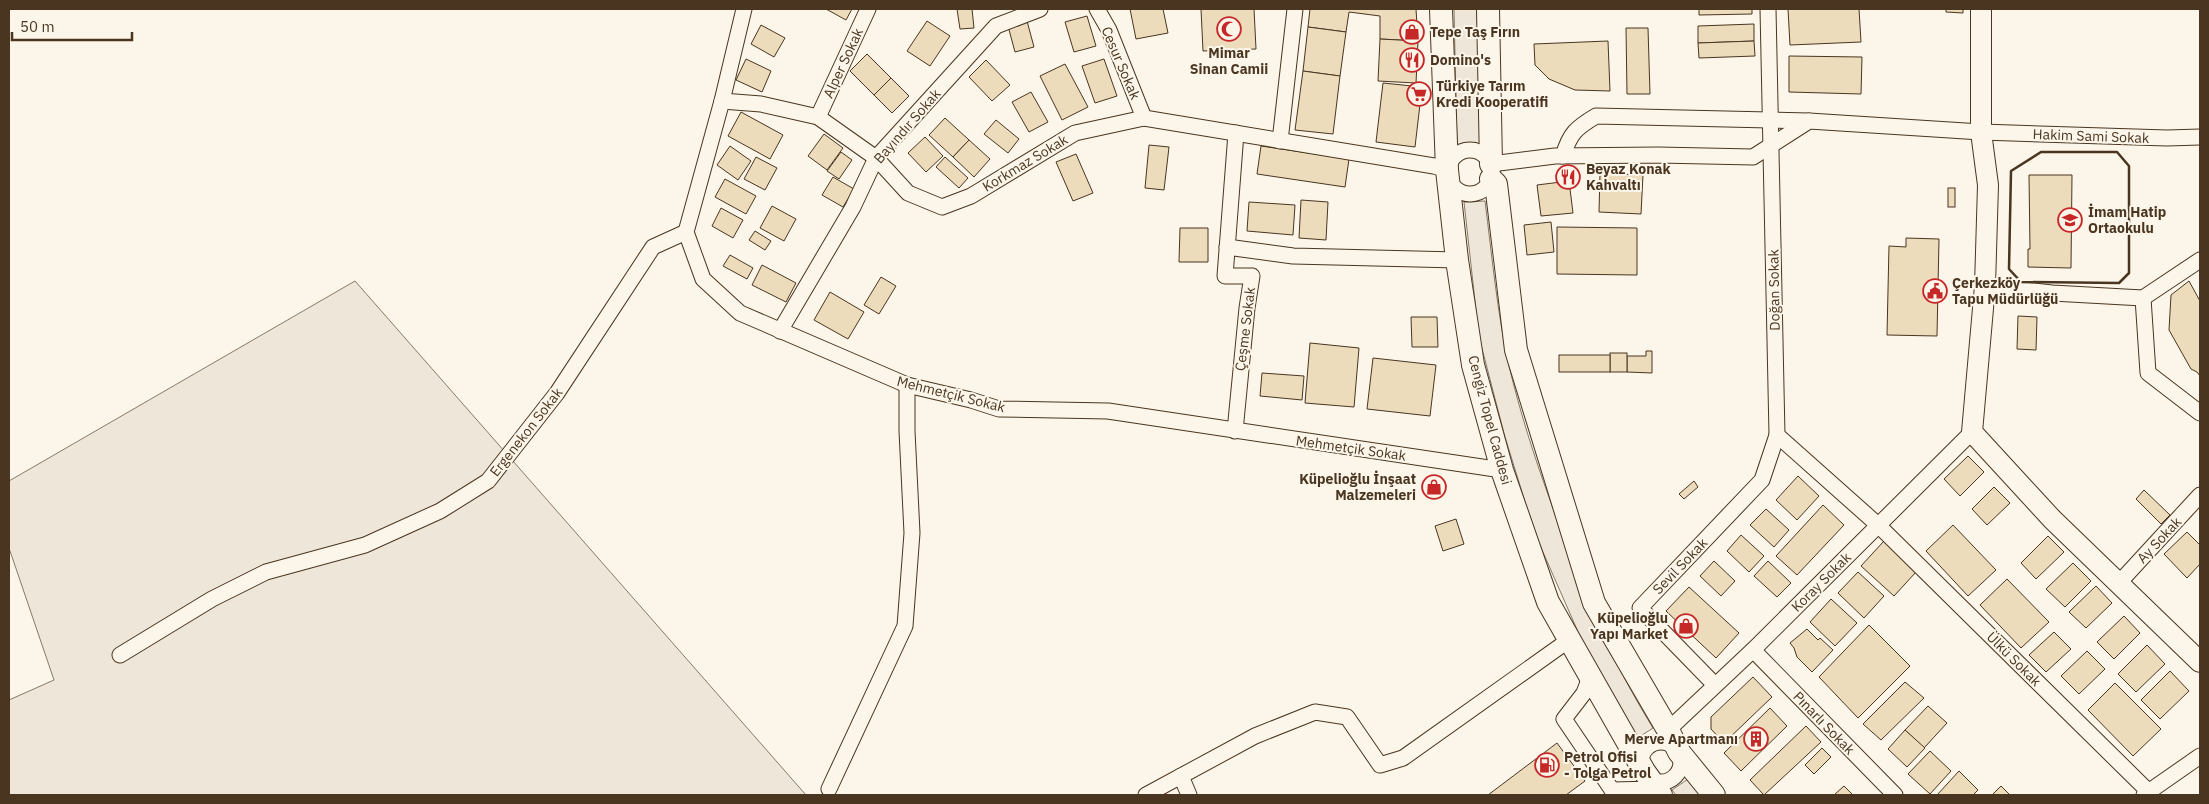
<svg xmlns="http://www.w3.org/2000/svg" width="2209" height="804" font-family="'IBM Plex Sans',sans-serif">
<rect width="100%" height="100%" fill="#fbf6e9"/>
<g fill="#ede6d9" stroke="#887966">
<path d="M1454,9h23l5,136 -25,2z"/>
<path d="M1485,201c7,55 12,111 24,165 11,46 25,90 41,134 27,79 59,157 103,228l-20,13 -21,-32 -77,-175 -30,-97 -26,-100 -15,-135z"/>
<path d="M355,281l451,514h-797v-95l45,-20 -45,-132v-67z"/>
<path d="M1688,779l13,16h-25l-4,-5z"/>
</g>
<g fill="#ecdcbc" stroke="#4a3520">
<path d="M826,9h26l-6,11z"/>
<path d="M957,9h15l2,19 -14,1z"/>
<path d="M1130,9h33l5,24 -32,6z"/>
<path d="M1201,9h53l2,40 -53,2z"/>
<path d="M1310,9h106l2,32 -38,-2v-23l-31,-4 -3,20 -38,-5z"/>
<path d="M1699,9h53v5l-53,1z"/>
<path d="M1788,9h71l2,33 -71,3z"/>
<path d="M1946,9h17v4l-17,-1z"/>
<path d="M1087,16l9,30 -22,6 -9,-30z"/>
<path d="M927,21l23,15 -20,30 -23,-15z"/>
<path d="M1027,21l7,26 -19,5 -7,-26z"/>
<path d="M1754,24v17l-56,2v-17z"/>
<path d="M761,25l24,13 -11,19 -23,-13z"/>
<path d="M1308,27l38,5 -6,44 -37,-5z"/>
<path d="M1626,28h22l2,66h-23z"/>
<path d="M1380,39l38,2 -2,42 -38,-2z"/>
<path d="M1608,41l2,50 -35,-1 -26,-11 -14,-14 -1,-21z"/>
<path d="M1754,41l1,15 -56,2 -1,-15z"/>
<path d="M867,54l24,24 -17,17 -24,-24z"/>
<path d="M1789,56l73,1 -1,37 -72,-2z"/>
<path d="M746,59l25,12 -9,21 -26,-12z"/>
<path d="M1104,59l13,37 -22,7 -13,-37z"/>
<path d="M986,60l24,25 -18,16 -23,-24z"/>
<path d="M1065,64l23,43 -26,13 -22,-44z"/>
<path d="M1303,71l37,5 -7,58 -38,-4z"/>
<path d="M891,78l18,18 -17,17 -18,-18z"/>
<path d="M1383,83l39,4 -7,60 -39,-5z"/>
<path d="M1031,92l17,30 -19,10 -17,-30z"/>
<path d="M741,112l42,23 -13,24 -42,-23z"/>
<path d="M945,118l24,22 -16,17 -24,-22z"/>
<path d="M996,120l23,19 -11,14 -24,-19z"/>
<path d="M824,134l19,14 -16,22 -19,-14z"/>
<path d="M925,137l18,19 -17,16 -18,-19z"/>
<path d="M969,140l21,19 -16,18 -21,-20z"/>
<path d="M1149,145l20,2 -5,43 -19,-2z"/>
<path d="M730,146l21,15 -13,19 -21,-15z"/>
<path d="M1261,146l88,13 -4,28 -88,-13z"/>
<path d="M841,152l11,8 -13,19 -12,-8z"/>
<path d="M1076,154l17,39 -20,8 -17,-39z"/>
<path d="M756,157l21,11 -12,22 -21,-11z"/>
<path d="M945,157l23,21 -9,10 -23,-21z"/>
<path d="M1600,173l43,2 -2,39 -42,-2z"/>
<path d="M2029,175h43l-1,93 -43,-1v-18h2z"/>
<path d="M833,177l21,12 -11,18 -21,-12z"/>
<path d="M725,179l31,17 -10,18 -31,-17z"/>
<path d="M1569,181l4,32 -32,3 -4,-31z"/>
<rect x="1948" y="188" width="7" height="19"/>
<path d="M1301,200l27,2 -2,38 -27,-2z"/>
<path d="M1249,202l46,3 -2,30 -46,-4z"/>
<path d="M772,206l24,13 -12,22 -24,-13z"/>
<path d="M721,208l22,12 -10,18 -21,-12z"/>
<path d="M1551,222l3,30 -27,3 -3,-30z"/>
<path d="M1557,227l80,1v47l-80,-1z"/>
<path d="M1180,228h28v34h-29z"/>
<path d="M755,231l16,10 -6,9 -16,-10z"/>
<path d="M1906,238l33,1 -2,97 -50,-1 2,-89 17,1z"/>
<path d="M730,255l23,13 -6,11 -24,-13z"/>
<path d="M762,265l34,18 -10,19 -34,-17z"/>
<path d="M881,277l15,9 -17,28 -15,-9z"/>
<path d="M2189,281l11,20v75l-3,-4 -6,-3 -22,-39 2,-35z"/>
<path d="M830,292l34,20 -16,27 -34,-19z"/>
<path d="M2018,316l19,1 -1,33 -19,-1z"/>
<path d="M1411,317h26l1,30h-26z"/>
<path d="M1310,343l49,5 -5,59 -49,-4z"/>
<path d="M1646,351h6v22l-25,-1v-16h19z"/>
<rect x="1610" y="353" width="17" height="19"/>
<rect x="1559" y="355" width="51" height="17"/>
<path d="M1373,358l63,7 -6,51 -63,-7z"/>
<path d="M1262,373l42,3 -2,24 -42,-4z"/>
<path d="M1968,456l16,16 -24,24 -16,-17z"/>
<path d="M1798,476l21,20 -22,24 -21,-20z"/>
<path d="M1694,481l4,6 -14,12 -5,-5z"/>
<path d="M1994,487l16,16 -23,22 -15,-16z"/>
<path d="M2144,490l26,25 -9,9 -25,-25z"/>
<path d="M1823,505l21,20 -47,50 -21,-19z"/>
<path d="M1766,509l23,21 -15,17 -24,-22z"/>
<path d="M1456,519l8,25 -21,7 -8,-25z"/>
<path d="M1953,525l43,45 -28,26 -42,-45z"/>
<path d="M2187,532l13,13v19l-13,14 -23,-24z"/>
<path d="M1741,535l23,21 -15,16 -22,-21z"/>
<path d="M2048,536l16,16 -28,27 -15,-16z"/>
<path d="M1884,541l32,31 -22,24 -33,-30z"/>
<path d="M1714,561l21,20 -14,15 -21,-20z"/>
<path d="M1768,561l23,22 -14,14 -23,-21z"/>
<path d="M2073,563l18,18 -26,26 -19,-18z"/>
<path d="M1858,572l26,24 -20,22 -26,-25z"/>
<path d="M2007,579l42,43 -28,26 -41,-43z"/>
<path d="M2096,586l16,17 -26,25 -17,-16z"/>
<path d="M1689,587l50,46 -23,25 -50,-47z"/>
<path d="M1831,599l26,24 -22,23 -25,-24z"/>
<path d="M2124,616l16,17 -26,26 -17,-17z"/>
<path d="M1869,625l41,41 -52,52 -39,-41z"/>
<path d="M1807,629l11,11 2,-2 13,12 -21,22 -15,-15 -3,-9 -4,-5z"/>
<path d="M2054,632l17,17 -25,23 -17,-17z"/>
<path d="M2147,645l18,19 -29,28 -18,-18z"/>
<path d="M2087,651l18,18 -26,25 -18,-18z"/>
<path d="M2170,671l19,20 -29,28 -19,-19z"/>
<path d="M1753,677l19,20 -48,46 -13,-14v-12z"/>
<path d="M1905,682l19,16 -43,42 -18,-16z"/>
<path d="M2115,683l46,46 -28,27 -45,-46z"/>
<path d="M1928,706l19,17 -23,25 -19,-18z"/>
<path d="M1770,708l17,18 -46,45 -17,-18z"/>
<path d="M1806,726l15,16 -57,53 -14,-15z"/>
<path d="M1905,730l20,18 -18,19 -19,-18z"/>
<path d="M1557,743l28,38 -19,14h-78z"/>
<path d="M1822,748l9,9 -17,17 -9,-9z"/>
<path d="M1930,751l21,20 -21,23 -22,-20z"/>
<path d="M1959,771l19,19 -5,5h-36z"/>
<path d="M1844,786l9,9h-19z"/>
<path d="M2001,786l9,9h-18z"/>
</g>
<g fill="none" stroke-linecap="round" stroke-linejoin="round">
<g stroke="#4a3520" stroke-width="17">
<g id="street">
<path d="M744,9l-22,92 -36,131 17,47 37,34 167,72 64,15 28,9 109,2 394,59"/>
<path d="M1097,9l12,21 35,88"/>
<path d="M1768,9l9,426 101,90 271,267"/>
<path d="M722,101l39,3 57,13 58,41 32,35 34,14 29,-11 104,-63 69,-15 290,48 13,4"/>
<path d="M818,117l50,-108"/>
<path d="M1280,141l15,-132"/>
<circle cx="1470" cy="172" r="22"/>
<path d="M1563,156c7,-23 13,-28 33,-40l213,5"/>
<path d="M1491,164l64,-8 103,-1 95,2 56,-36 172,11 186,6 33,-1"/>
<path d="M1227,247l66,9 164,4"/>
<path d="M1985,286l67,7 91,5"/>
<path d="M2143,298l5,75 52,40"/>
<path d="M2143,298l57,-38"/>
<path d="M780,331l73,-124 23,-49 120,-132 44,-17"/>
<path d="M1235,431l12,-123 5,-32h-27l11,-143"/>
<path d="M2118,584l82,-89"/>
<path d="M1753,650l142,145"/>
<path d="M120,655l92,-56 54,-27 99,-27 75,-34 48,-30 69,-88 96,-146 33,-15"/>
<path d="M1590,677l-6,16 -20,26 48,71 44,-1"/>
<path d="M1715,685l-75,-77 122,-128 15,-45"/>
<path d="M1668,730l85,-80 219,-218"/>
<circle cx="1661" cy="762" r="20"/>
<path d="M1181,776l8,19"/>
<path d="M829,789l76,-163 7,-93 -5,-102v-46"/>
<path d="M1146,795l109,-59 60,-24 32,5 33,48 23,-7 166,-118"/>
<path d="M2144,795l56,-39"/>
</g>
</g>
<g stroke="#4a3520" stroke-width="22">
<path id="secondary" d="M1981,9v123l7,53 -3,101 -13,146 80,87 148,143"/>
</g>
<g stroke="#4a3520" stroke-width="24">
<g id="primary">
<path d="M1441,9l6,161 10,90 16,105 29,105 46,132 96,169 17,24"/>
<path d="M1488,9l3,155"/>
<path d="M1491,179l5,5 20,166 78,253 74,127 11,22 35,43"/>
</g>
</g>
<use href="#street" stroke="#fbf6e9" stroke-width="15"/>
<use href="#secondary" stroke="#fbf6e9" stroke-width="20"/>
<use href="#primary" stroke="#fbf6e9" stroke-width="22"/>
<path stroke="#4a3520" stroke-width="2.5" d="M2041,152h76l12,14v107l-10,10 -98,-1 -12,-13 2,-98z"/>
</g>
<defs>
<g id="mosque-ring" transform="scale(1.25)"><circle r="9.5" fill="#fbf6e9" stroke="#c62828" stroke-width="1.5"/><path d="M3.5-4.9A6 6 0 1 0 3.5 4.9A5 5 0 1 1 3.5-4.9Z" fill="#c62828"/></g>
<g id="shop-ring" transform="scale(1.25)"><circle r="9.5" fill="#fbf6e9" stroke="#c62828" stroke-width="1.5"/><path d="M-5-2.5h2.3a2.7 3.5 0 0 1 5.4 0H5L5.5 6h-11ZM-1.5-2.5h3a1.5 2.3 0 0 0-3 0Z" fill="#c62828"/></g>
<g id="restaurant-ring" transform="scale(1.25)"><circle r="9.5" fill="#fbf6e9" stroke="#c62828" stroke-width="1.5"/><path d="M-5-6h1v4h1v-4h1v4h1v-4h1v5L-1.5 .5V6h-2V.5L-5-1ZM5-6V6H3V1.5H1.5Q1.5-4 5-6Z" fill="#c62828"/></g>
<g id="supermarket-ring" transform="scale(1.25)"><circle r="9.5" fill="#fbf6e9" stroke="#c62828" stroke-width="1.5"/><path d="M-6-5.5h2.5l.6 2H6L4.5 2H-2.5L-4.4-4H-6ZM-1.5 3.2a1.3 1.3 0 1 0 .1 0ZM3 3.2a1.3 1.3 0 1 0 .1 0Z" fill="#c62828"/></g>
<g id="school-ring" transform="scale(1.25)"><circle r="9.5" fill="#fbf6e9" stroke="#c62828" stroke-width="1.5"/><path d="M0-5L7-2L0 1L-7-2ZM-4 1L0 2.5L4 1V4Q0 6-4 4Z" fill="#c62828"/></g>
<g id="civic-ring" transform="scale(1.25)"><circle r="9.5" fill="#fbf6e9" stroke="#c62828" stroke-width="1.5"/><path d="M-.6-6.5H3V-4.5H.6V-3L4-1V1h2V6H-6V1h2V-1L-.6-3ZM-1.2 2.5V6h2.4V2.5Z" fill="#c62828"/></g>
<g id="building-ring" transform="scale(1.25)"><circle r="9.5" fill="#fbf6e9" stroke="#c62828" stroke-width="1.5"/><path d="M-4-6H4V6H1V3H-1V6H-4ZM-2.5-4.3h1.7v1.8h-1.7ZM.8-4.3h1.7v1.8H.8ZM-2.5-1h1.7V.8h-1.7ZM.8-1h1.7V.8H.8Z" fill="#c62828"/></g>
<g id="fuel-ring" transform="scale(1.25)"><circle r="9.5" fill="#fbf6e9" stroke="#c62828" stroke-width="1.5"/><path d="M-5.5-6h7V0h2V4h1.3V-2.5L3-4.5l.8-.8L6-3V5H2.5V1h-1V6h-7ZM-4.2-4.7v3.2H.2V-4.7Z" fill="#c62828"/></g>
</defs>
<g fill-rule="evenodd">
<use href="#mosque-ring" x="1229" y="29"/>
<use href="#shop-ring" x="1412" y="32"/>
<use href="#restaurant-ring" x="1412" y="60"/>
<use href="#supermarket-ring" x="1419" y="94"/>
<use href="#restaurant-ring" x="1568" y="177"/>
<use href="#school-ring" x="2070" y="220"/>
<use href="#civic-ring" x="1935" y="291"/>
<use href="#shop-ring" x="1434" y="487"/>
<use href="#shop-ring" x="1686" y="626"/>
<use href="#building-ring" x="1756" y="739"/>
<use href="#fuel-ring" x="1547" y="765"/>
</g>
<g text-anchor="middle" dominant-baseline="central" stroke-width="4" stroke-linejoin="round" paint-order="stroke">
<g font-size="14" font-weight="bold" fill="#4a3520" stroke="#fbf6e9" text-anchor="start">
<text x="1430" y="32">Tepe Taş Fırın</text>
<text x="1229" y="53" text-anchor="middle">Mimar<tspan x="1229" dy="16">Sinan Camii</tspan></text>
<text x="1430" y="60">Domino's</text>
<text x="1436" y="86">Türkiye Tarım<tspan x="1436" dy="16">Kredi Kooperatifi</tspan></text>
<text x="1586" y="169">Beyaz Konak<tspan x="1586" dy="16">Kahvaltı</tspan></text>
<text x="2088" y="212">İmam Hatip<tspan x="2088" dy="16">Ortaokulu</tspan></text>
<text x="1952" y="283">Çerkezköy<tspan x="1952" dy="16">Tapu Müdürlüğü</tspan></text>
<text x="1416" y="479" text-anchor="end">Küpelioğlu İnşaat<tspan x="1416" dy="16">Malzemeleri</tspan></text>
<text x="1668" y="618" text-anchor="end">Küpelioğlu<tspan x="1668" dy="16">Yapı Market</tspan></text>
<text x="1738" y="739" text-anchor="end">Merve Apartmanı</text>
<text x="1564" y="757">Petrol Ofisi<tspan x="1564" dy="16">- Tolga Petrol</tspan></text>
</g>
<g font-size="14" fill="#4a3520" stroke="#fbf6e9">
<text transform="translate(843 63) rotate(-65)">Alper Sokak</text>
<text transform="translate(1121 63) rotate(67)">Cesur Sokak</text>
<text transform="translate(907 126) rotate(-49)">Bayındır Sokak</text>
<text transform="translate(2091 136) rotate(2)">Hakim Sami Sokak</text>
<text transform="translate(1025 163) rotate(-31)">Korkmaz Sokak</text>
<text transform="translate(1774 290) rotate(-91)">Doğan Sokak</text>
<text transform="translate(1245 329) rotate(-83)">Çeşme Sokak</text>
<text transform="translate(951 394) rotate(14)">Mehmetçik Sokak</text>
<text transform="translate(1490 420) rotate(75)">Cengiz Topel Caddesi</text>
<text transform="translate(526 432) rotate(-52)">Ergenekon Sokak</text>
<text transform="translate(1351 448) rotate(8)">Mehmetçik Sokak</text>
<text transform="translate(2159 540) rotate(-47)">Ay Sokak</text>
<text transform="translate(1680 566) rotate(-46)">Sevil Sokak</text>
<text transform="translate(1821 582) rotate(-45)">Koray Sokak</text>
<text transform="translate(2014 659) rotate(45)">Ülkü Sokak</text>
<text transform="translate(1824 723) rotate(46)">Pınarlı Sokak</text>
</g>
</g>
<rect width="2209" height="804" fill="none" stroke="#4a3520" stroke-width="20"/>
<path d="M12 32v8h120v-8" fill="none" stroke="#4a3520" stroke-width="2.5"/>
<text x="20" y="32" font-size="15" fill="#4a3520" stroke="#fbf6e9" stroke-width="4" paint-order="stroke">50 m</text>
</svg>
